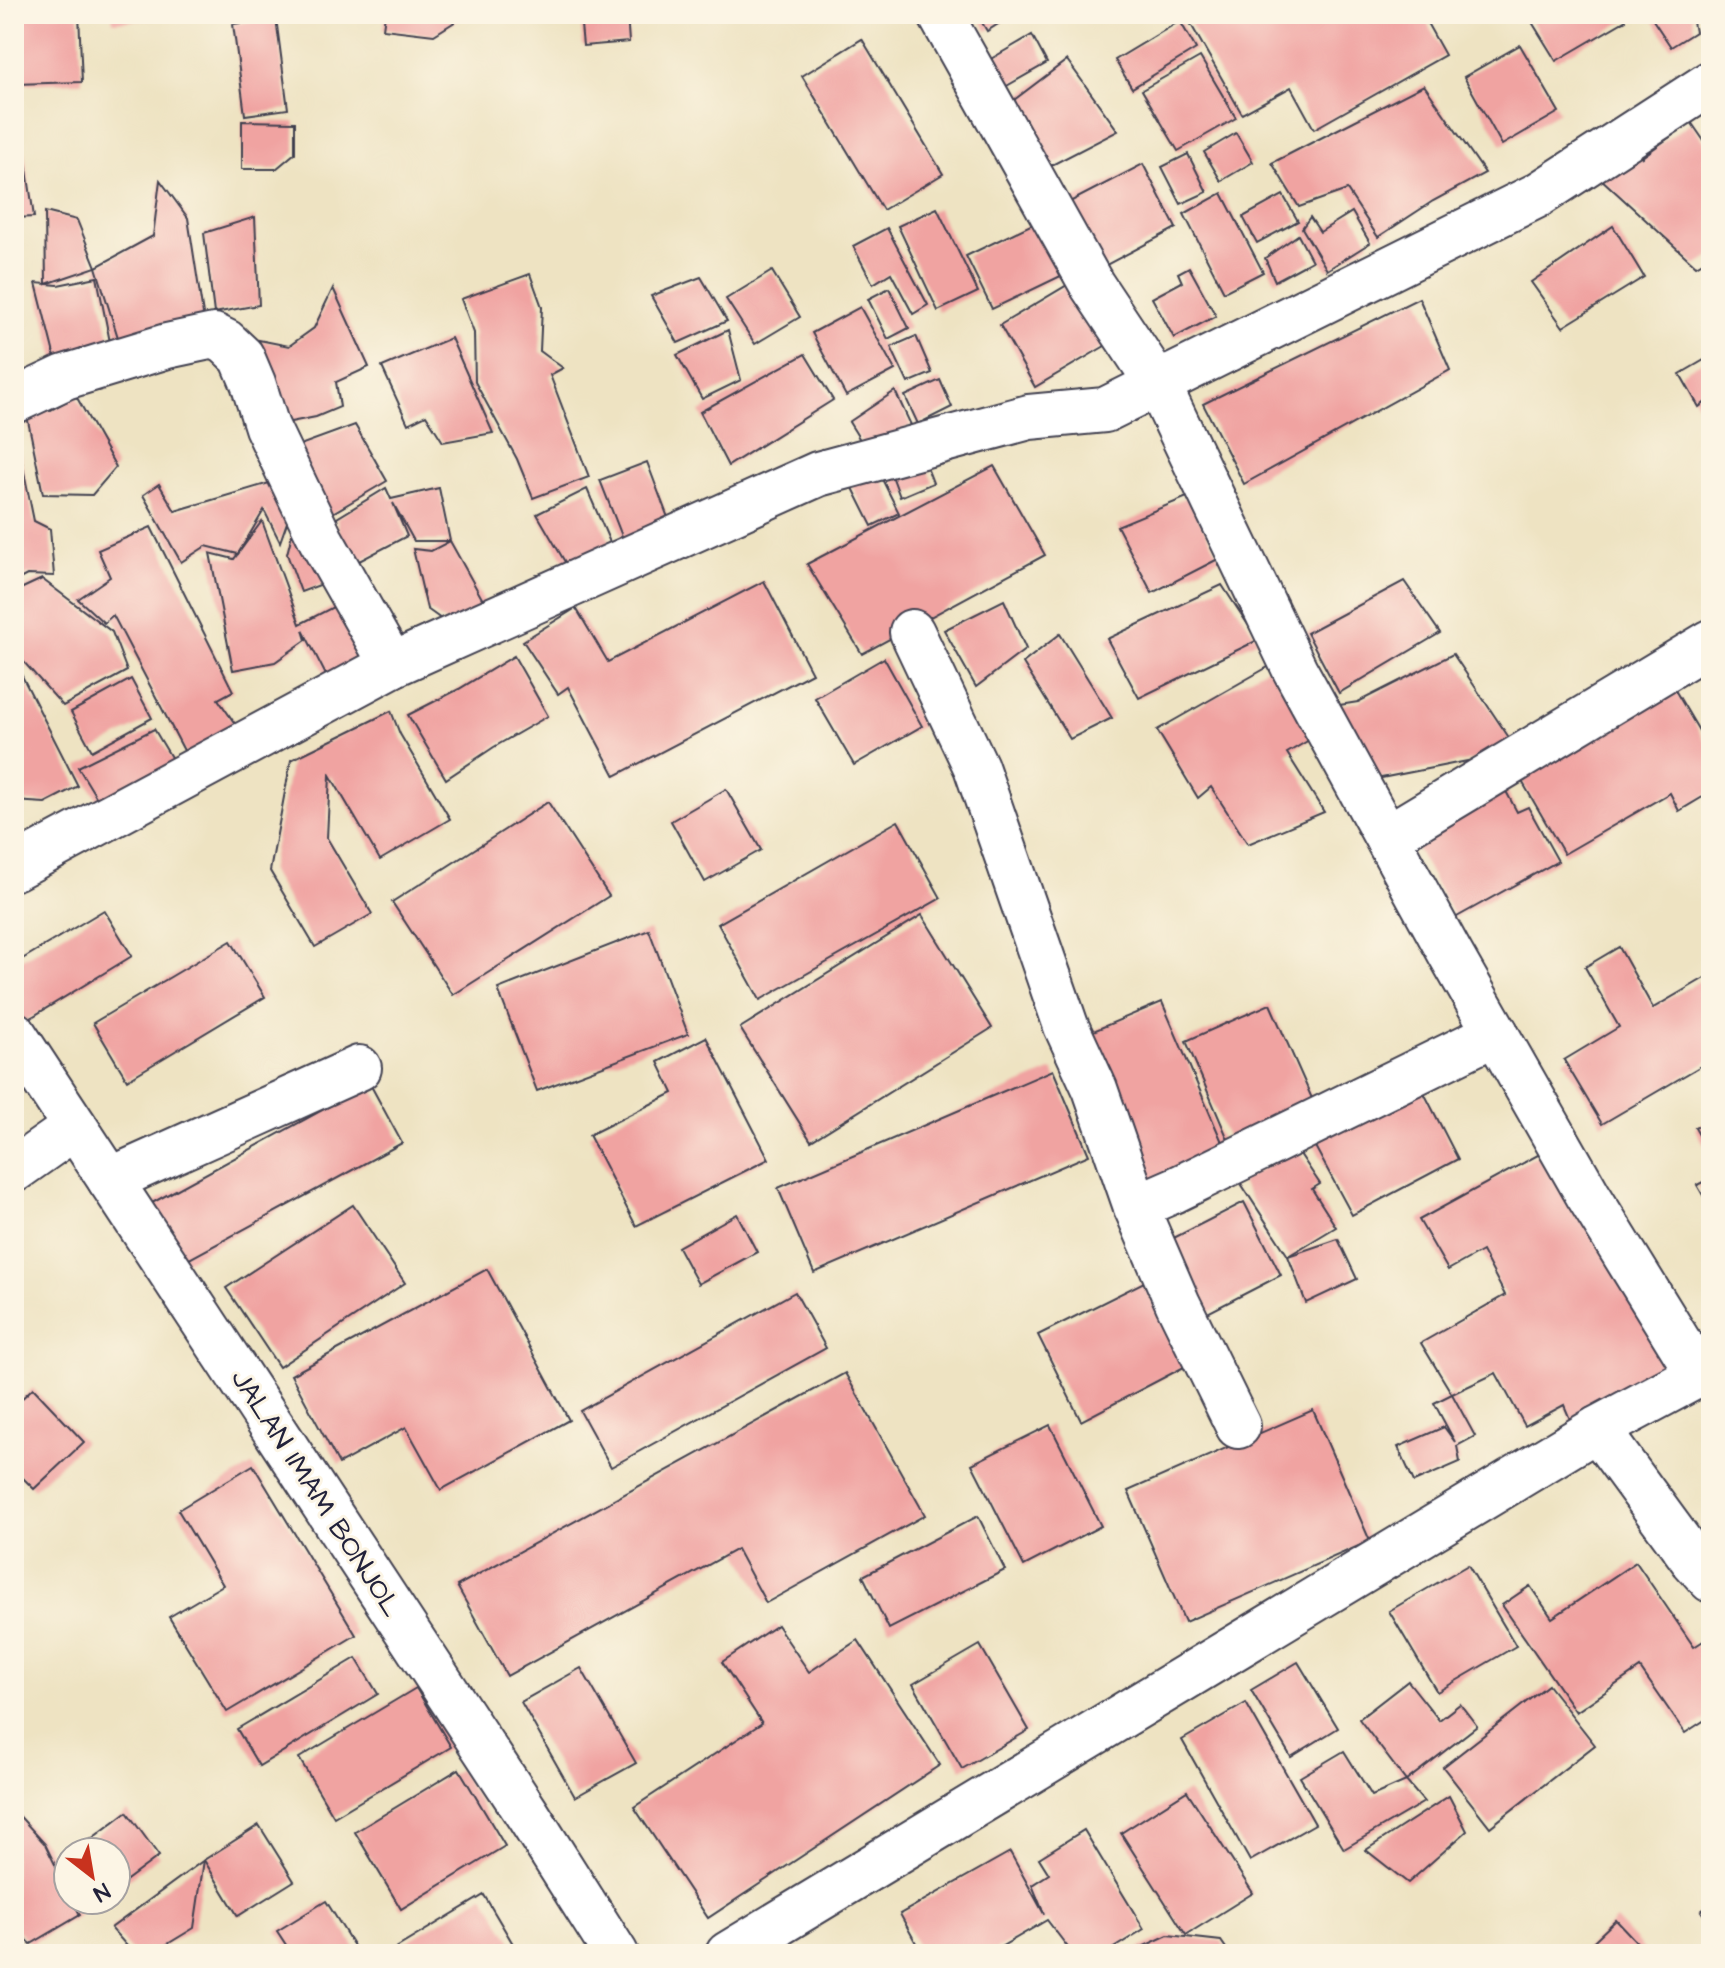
<svg xmlns="http://www.w3.org/2000/svg" width="1725" height="1968" font-family="'Architects Daughter',sans-serif">
<rect width="100%" height="100%" fill="#fcf5e5"/>
<filter id="ink" filterUnits="userSpaceOnUse"><feTurbulence type="fractalNoise" baseFrequency=".0125" numOctaves="2"/><feDisplacementMap in="SourceGraphic" scale="16" xChannelSelector="R" yChannelSelector="G"/><feConvolveMatrix kernelMatrix="1 2 1 2 8 2 1 2 1" color-interpolation-filters="sRGB"/></filter>
<filter id="wash" filterUnits="userSpaceOnUse"><feTurbulence type="fractalNoise" baseFrequency=".006" numOctaves="4" result="noise"/><feDisplacementMap in="SourceGraphic" scale="32" xChannelSelector="R" yChannelSelector="G"/><feGaussianBlur stdDeviation="1.8" result="paint"/><feColorMatrix in="noise" values="0 0 0 0 0 0 0 0 0 0 0 0 0 0 0 0 0 1.4 0 .05"/><feComposite in="paint" operator="in"/></filter>
<g filter="url(#wash)">
<rect width="100%" height="100%" fill="#eee3c2"/>
<g id="blocks">
<g fill="#f0a3a1">
<path d="M14,14h65l3,68 -68,2z"/>
<path d="M112,14h47v5l-46,3z"/>
<path d="M385,14h76v4l-27,17 -51,-6z"/>
<path d="M580,14h47l2,28 -46,4z"/>
<path d="M977,14h37l-27,17z"/>
<path d="M1185,14h237l23,41 -131,74 -23,-42 -49,27z"/>
<path d="M1527,14h97l2,6 -70,41z"/>
<path d="M1649,14h48l-5,3 3,15 -24,15z"/>
<path d="M276,18l12,91 -43,6 -12,-91z"/>
<path d="M1180,21l16,28 -64,39 -17,-28z"/>
<path d="M1032,35l15,28 -42,24 -16,-27z"/>
<path d="M862,39l81,135 -60,36 -81,-134z"/>
<path d="M1520,45l39,67 -57,33 -38,-68z"/>
<path d="M1200,57l36,61 -58,33 -36,-61z"/>
<path d="M1067,60l51,71 -68,35 -48,-57z"/>
<path d="M1424,85l61,88 -52,28 -55,36 -31,-47 -48,17 -27,-44z"/>
<path d="M242,121l53,1v31l-19,16h-34z"/>
<path d="M1691,122l20,29v106l-15,9 -97,-89 41,-33 2,13z"/>
<path d="M1236,133l17,29 -32,19 -17,-29z"/>
<path d="M14,136h8l12,81 -20,1z"/>
<path d="M1188,154l19,38 -26,12 -19,-37z"/>
<path d="M1143,164l33,64 -81,43 -33,-65z"/>
<path d="M160,180l28,38 16,103 -84,23 -24,-77 57,-31z"/>
<path d="M1222,193l41,79 -39,20 -40,-78z"/>
<path d="M1283,195l15,26 -41,22 -14,-26z"/>
<path d="M937,208l41,84 -40,19 -40,-85z"/>
<path d="M45,212l32,8 19,47 -50,17z"/>
<path d="M1352,212l18,31 -43,27 -25,-42 8,-11 10,15z"/>
<path d="M255,217l4,88 -45,8 -10,-80z"/>
<path d="M1041,220l26,53 -75,36 -26,-53z"/>
<path d="M1613,226l31,51 -81,50 -32,-45z"/>
<path d="M887,228l41,77 -15,9 -22,-41 -18,11 -20,-38z"/>
<path d="M1298,235l14,26 -37,20 -10,-23z"/>
<path d="M1189,267l27,49 -42,22 -22,-40 30,-16 -4,-9z"/>
<path d="M772,271l28,46 -45,27 -29,-45z"/>
<path d="M530,274l12,33 -2,44 23,17 -13,7 39,102 -56,21 -16,-39 -42,-77 -1,-49 -13,-34z"/>
<path d="M97,277l14,70 -55,15 -20,-79 22,2z"/>
<path d="M701,277l26,44 -49,22 -27,-47z"/>
<path d="M1069,284l36,62 -70,41 -35,-62z"/>
<path d="M333,288l36,79 -33,15 4,25 -24,10 -41,8 -16,-85 30,6 25,-18z"/>
<path d="M889,288l20,40 -21,11 -20,-40z"/>
<path d="M1419,298l31,72 -206,114 -41,-80z"/>
<path d="M860,307l35,63 -49,26 -34,-63z"/>
<path d="M728,330l13,50 -39,19 -25,-44z"/>
<path d="M916,336l16,37 -24,10 -17,-36z"/>
<path d="M451,338l42,95 -50,9 -17,-27 -18,9 -26,-57z"/>
<path d="M805,354l28,46 -105,66 -28,-54z"/>
<path d="M1711,356v42l-12,9 -19,-33z"/>
<path d="M940,380l12,27 -34,17 -13,-28z"/>
<path d="M895,391l16,34 -44,26 -18,-29z"/>
<path d="M76,396l40,71 -24,28 -49,-1 -18,-88 26,4z"/>
<path d="M355,425l32,56 -63,37 -35,-69z"/>
<path d="M14,428h1l19,93 16,8 4,47 -27,-1 -13,7z"/>
<path d="M920,449l13,34 -33,14 -13,-35z"/>
<path d="M647,462l26,69 -46,18 -27,-69z"/>
<path d="M994,466l51,89 -183,99 -55,-90z"/>
<path d="M877,469l22,44 -27,13 -22,-44z"/>
<path d="M276,481l16,27 -12,34 -16,-32 -26,44 -32,-8 -25,16 -38,-67 16,-11 16,27z"/>
<path d="M386,488l5,11 48,-11 11,53h-36l-21,-38 14,33 -63,33 -7,-51z"/>
<path d="M587,489l28,65 -43,20 -35,-60z"/>
<path d="M1187,497l33,61 -68,35 -35,-67z"/>
<path d="M297,514l28,69 -24,9 -14,-38z"/>
<path d="M262,521l38,103 39,-20 29,65 -37,16 -28,-55 3,10 -31,22 -42,8 -23,-117 24,6z"/>
<path d="M151,527l82,164 -15,8 22,32 -50,31 -77,-147 -9,8 -26,-24 32,-22 -12,-27z"/>
<path d="M450,541l39,70 -34,18 -28,-20 -14,-60 18,2z"/>
<path d="M42,579l70,53 15,39 -64,35 -40,-45 -9,1v-70z"/>
<path d="M764,581l48,92 -197,103 -47,-89 -10,7 -35,-53 53,-33 32,54z"/>
<path d="M1404,581l36,52 -101,60 -32,-60z"/>
<path d="M1222,585l36,55 -119,58 -32,-59z"/>
<path d="M1004,600l22,49 -50,38 -32,-57z"/>
<path d="M1060,634l52,84 -42,21 -47,-76z"/>
<path d="M1453,654l65,97 -152,30 -39,-74 31,-5z"/>
<path d="M514,656l34,60 -54,31 -48,32 -38,-64 51,-26z"/>
<path d="M884,658l38,68 -68,39 -39,-67z"/>
<path d="M1268,667l48,69 -29,17 37,59 -76,32 -37,-57 -13,11 -41,-68z"/>
<path d="M21,674l57,112 -33,17 -31,-2v-124z"/>
<path d="M131,679l21,39 -60,33 -21,-39z"/>
<path d="M1672,685l39,66v41l-32,19 -9,-18 -106,61 -48,-83z"/>
<path d="M391,711l9,23 50,85 -70,41 -50,-85 -3,63 45,76 -57,33 -45,-76 21,-111z"/>
<path d="M154,729l27,45 -74,41 -29,-48z"/>
<path d="M1499,778l18,34 11,-5 30,54 -103,57 -49,-88z"/>
<path d="M726,789l35,61 -56,32 -34,-61z"/>
<path d="M548,802l61,94 -156,99 -61,-93z"/>
<path d="M898,821l43,77 -181,102 -42,-76z"/>
<path d="M104,910l28,46 -110,67 -8,-14v-45z"/>
<path d="M922,915l70,113 -181,113 -71,-113z"/>
<path d="M649,930l39,104 -151,57 -39,-102z"/>
<path d="M231,941l34,56 -138,83 -34,-57z"/>
<path d="M1619,947l34,61 55,-32 3,5v79l-109,64 -38,-64 55,-33 -34,-60z"/>
<path d="M1162,1002l66,154 -83,36 -66,-155z"/>
<path d="M1270,1004l44,99 -84,41 -44,-103z"/>
<path d="M706,1037l63,122 -133,67 -47,-91 84,-42 -15,-31z"/>
<path d="M1053,1070l36,85 -275,118 -36,-85z"/>
<path d="M1419,1083l39,76 -106,56 -40,-74z"/>
<path d="M370,1084l32,59 -218,119 -32,-59z"/>
<path d="M1711,1119v37l-16,-28z"/>
<path d="M1296,1148l24,36 -8,5 24,38 -48,29 -48,-74z"/>
<path d="M1547,1150l123,216 -98,58 -8,-19 -39,21 -29,-53 -44,21 23,42 -18,10 3,16 -46,20 -16,-35 46,-20 11,15 -21,-39 18,-9 -31,-51 84,-48 -23,-44 -34,19 -29,-50z"/>
<path d="M1711,1178v31l-14,-24z"/>
<path d="M1244,1202l37,73 -81,42 -38,-73z"/>
<path d="M353,1205l52,78 -126,84 -53,-79z"/>
<path d="M737,1214l20,38 -59,32 -20,-37z"/>
<path d="M1338,1239l19,40 -51,24 -18,-47z"/>
<path d="M487,1269l82,151 -128,70 -35,-63 -67,37 -48,-89z"/>
<path d="M1144,1282l42,84 -105,55 -43,-86z"/>
<path d="M795,1292l31,56 -215,119 -31,-56z"/>
<path d="M845,1373l80,142 -159,88 -29,-54 -230,127 -50,-90z"/>
<path d="M33,1388l51,54 -50,47 -20,-20v-63z"/>
<path d="M1313,1410l57,131 -185,81 -57,-131z"/>
<path d="M1050,1425l51,101 -77,40 -52,-102z"/>
<path d="M253,1465l103,170 -129,77 -58,-95 54,-32 -45,-75z"/>
<path d="M978,1516l27,54 -116,59 -26,-53z"/>
<path d="M1636,1562l58,85 17,-11v80l-26,17 -45,-65 -64,44 -74,-107 28,-19 22,32z"/>
<path d="M1468,1565l48,81 -79,46 -48,-81z"/>
<path d="M777,1625l32,47 49,-32 82,125 -232,153 -74,-111 128,-84 -40,-61z"/>
<path d="M980,1645l49,85 -67,39 -49,-85z"/>
<path d="M356,1658l22,36 -119,72 -22,-37z"/>
<path d="M1298,1662l40,66 -47,29 -40,-67z"/>
<path d="M581,1668l55,95 -61,34 -54,-95z"/>
<path d="M1408,1681l31,39 21,-16 17,22 -71,55 -47,-62z"/>
<path d="M1548,1685l47,60 -105,82 -47,-60z"/>
<path d="M416,1688l35,59 -117,70 -35,-59z"/>
<path d="M1246,1703l69,121 -65,37 -68,-121z"/>
<path d="M1344,1751l28,45 34,-15 18,21 -80,47 -44,-72z"/>
<path d="M459,1769l46,77 -104,63 -46,-77z"/>
<path d="M1187,1791l66,102 -67,42 -65,-102z"/>
<path d="M1449,1796l18,35 -59,52 -42,-33z"/>
<path d="M14,1810l31,34 23,47v9h5l7,15 -49,29 -17,-17z"/>
<path d="M127,1812l32,44 -43,32v-36h-42z"/>
<path d="M259,1825l35,56 -56,35 -34,-56z"/>
<path d="M1084,1830l60,99 -40,25h-31l-26,-34 -53,31 1,3h-73l-22,-40 110,-62 34,62 -12,-29 17,-11 -10,-16z"/>
<path d="M204,1860l-10,68 -43,26h-17l-23,-26z"/>
<path d="M484,1895l35,59h-119l-4,-6z"/>
<path d="M326,1901l33,53h-67l-15,-23z"/>
<path d="M1711,1904v21l-10,-14z"/>
<path d="M1616,1920l32,34h-68z"/>
<path d="M1168,1935l53,6 9,13h-103z"/>
</g>
</g>
</g>
<g filter="url(#ink)">
<use href="#blocks" fill-opacity="0" stroke="#413f4f" stroke-width="2"/>
<g fill="none" stroke-linecap="round" stroke-linejoin="round">
<g stroke="#413f4f" stroke-width="48">
<g id="minor">
<path d="M940,14l152,271 66,99 137,286 156,285 137,240 111,180"/>
<path d="M14,401l51,-24 102,-31 47,-10 12,6 16,15 11,26 14,44 54,113 71,125"/>
<path d="M912,632l64,135 90,259 29,63 41,118 42,97 60,122"/>
<path d="M1387,837l324,-195"/>
<path d="M14,868l378,-203 426,-191 211,-57 76,-7 433,-215 173,-112"/>
<path d="M14,1170l61,-43"/>
<path d="M110,1180l249,-112"/>
<path d="M1136,1207l39,-17 321,-157"/>
<path d="M1597,1429l96,131 18,20"/>
<path d="M728,1954l869,-525 114,-61"/>
</g>
</g>
<g stroke="#413f4f" stroke-width="48">
<path id="secondary" d="M14,1034l514,781 88,139"/>
</g>
<use href="#minor" stroke="#fff" stroke-width="44"/>
<use href="#secondary" stroke="#fff" stroke-width="44"/>
</g>
</g>
<g text-anchor="middle" dominant-baseline="central" stroke-width="6" stroke-linejoin="round" paint-order="stroke">
<g font-size="28" fill="#22223b" stroke="#fcf5e5">
<text transform="translate(316 1493) rotate(57)">JALAN IMAM BONJOL</text>
</g>
</g>
<rect width="1725" height="1968" fill="none" stroke="#fcf5e5" stroke-width="48"/>
<g transform="translate(92 1876) rotate(149)"><circle r="38" fill="#fcf5e5" stroke="#a5a1a1" stroke-width="2"/>
<path d="M0-6L14 30L0 20L-14 30Z" fill="#c8321e"/>
<text y="-12" font-size="22" font-weight="bold" text-anchor="middle" fill="#22223b">N</text>
</g>
</svg>
